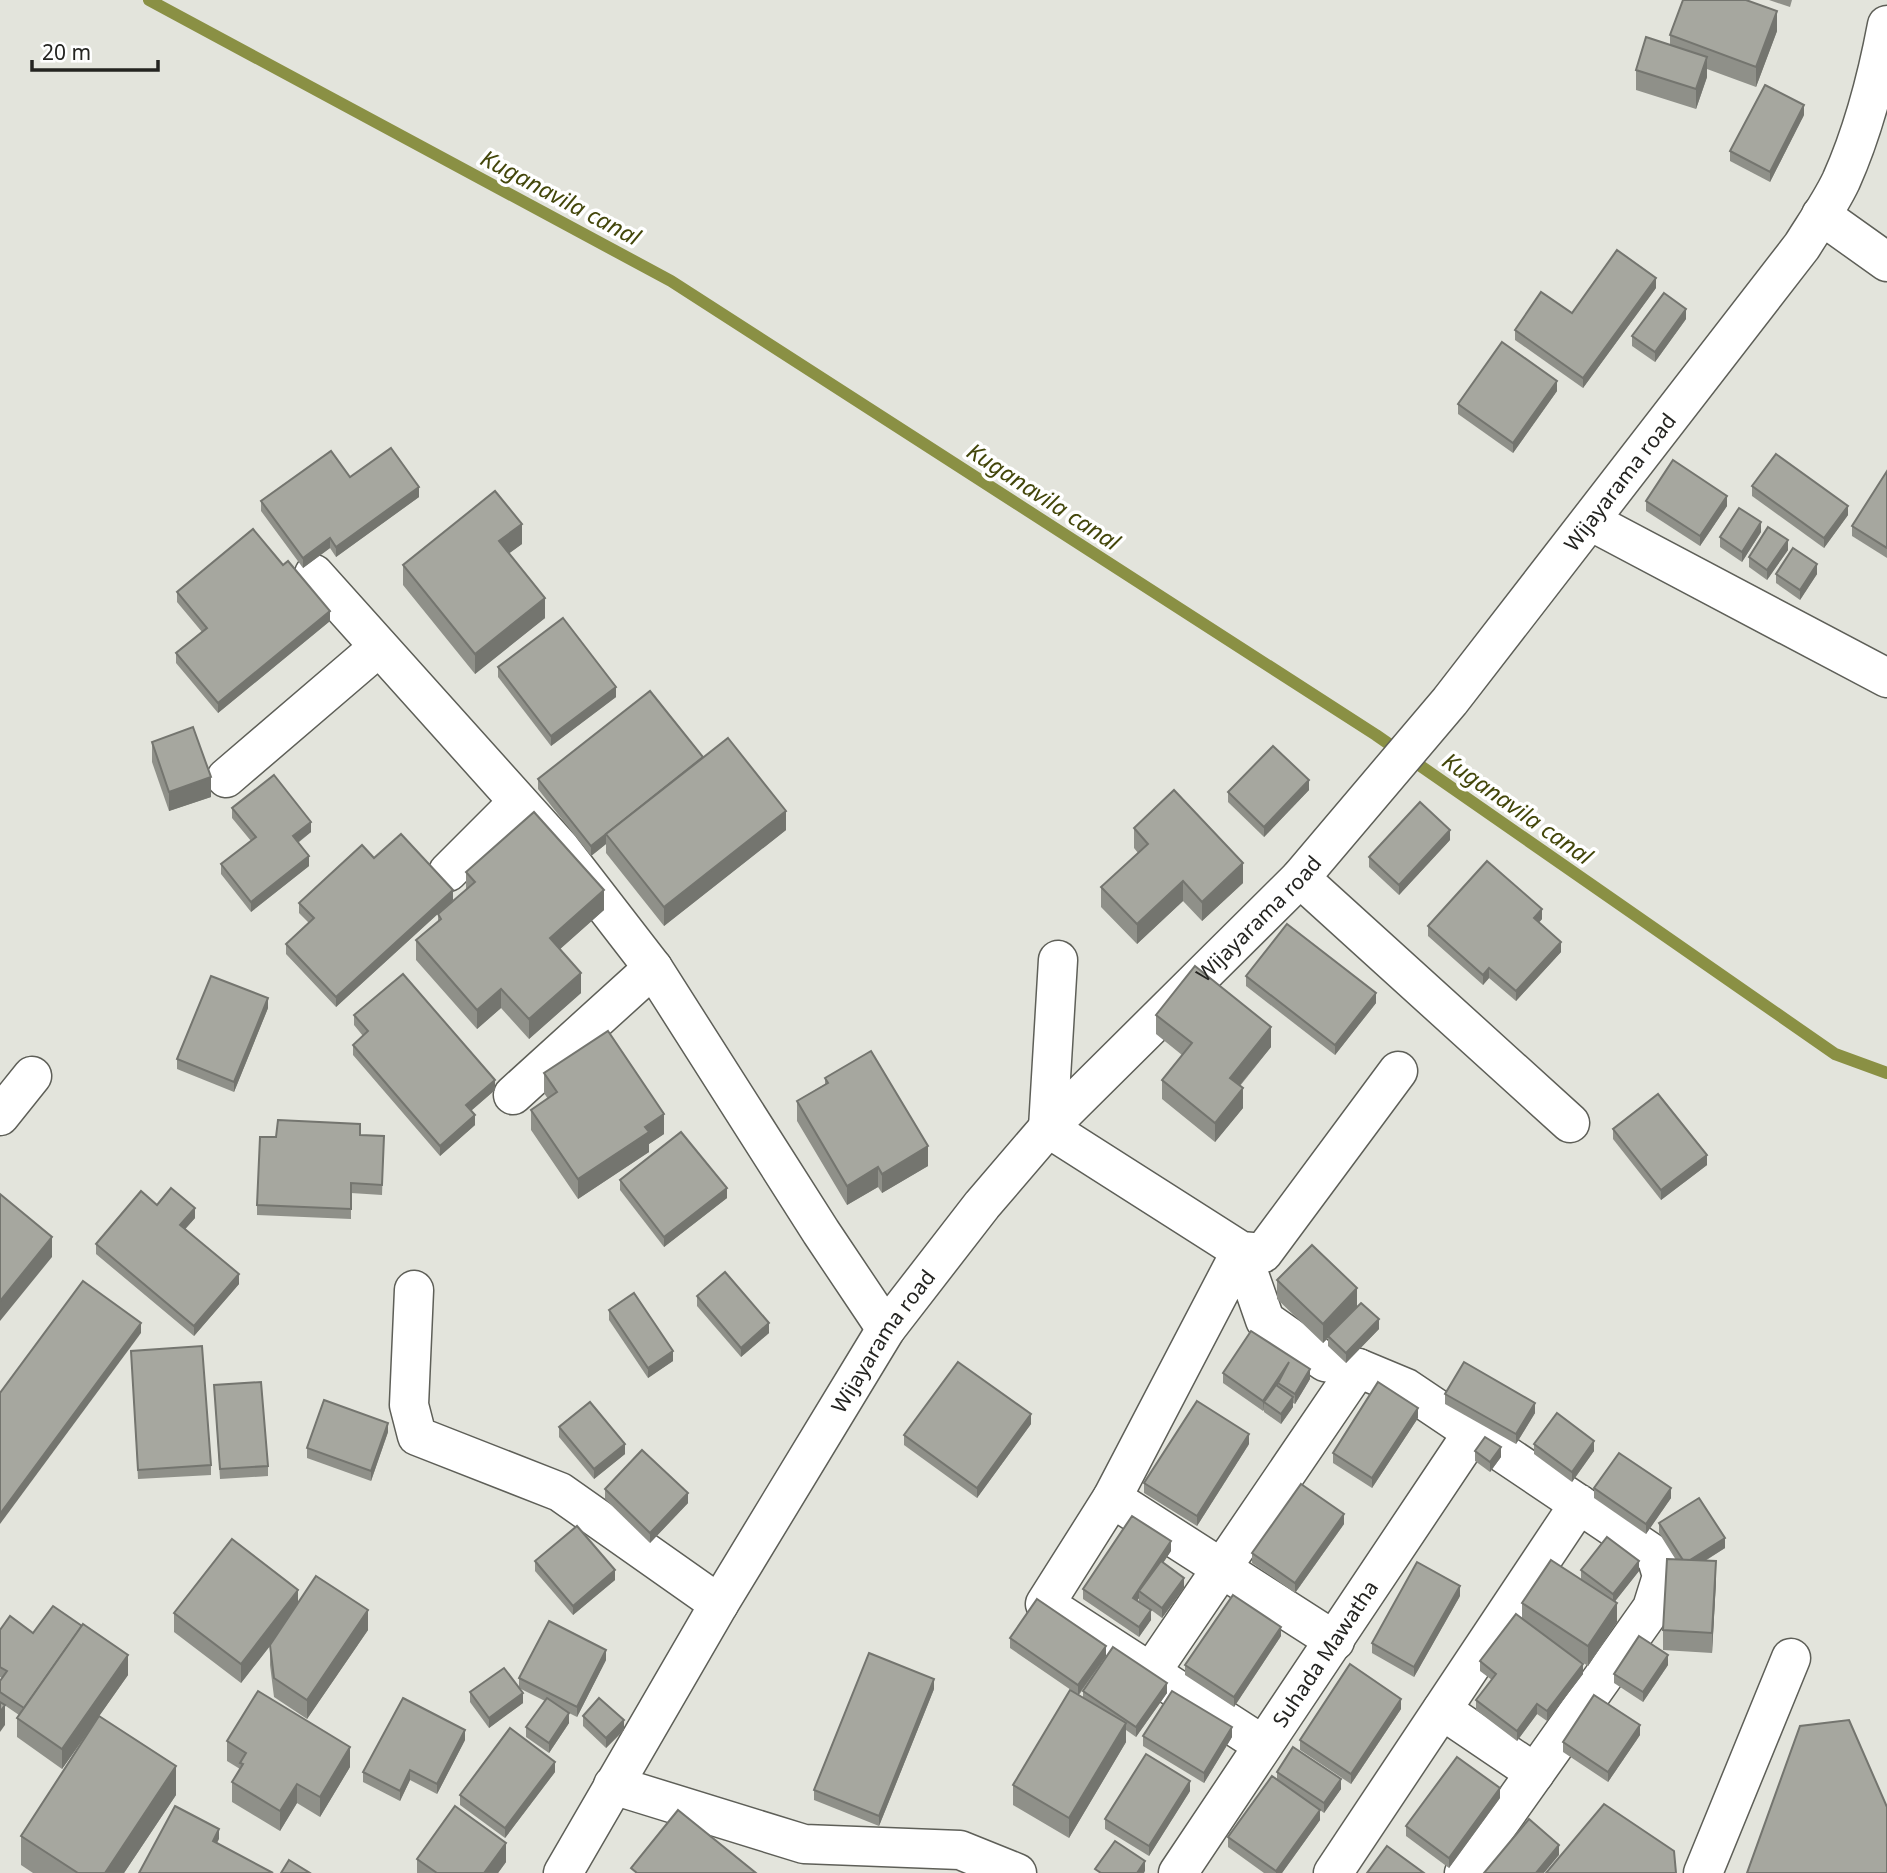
<svg xmlns="http://www.w3.org/2000/svg" width="1887" height="1873" font-family="'Noto Sans',sans-serif">
<rect width="100%" height="100%" fill="#e3e4dc"/>
<g fill="none" stroke-linecap="round" stroke-linejoin="round">
<path stroke="#8a9044" stroke-width="12" d="M149,0l522,281 705,454 459,319 52,19"/>
<g stroke="#5e5f58" stroke-width="41">
<g id="minor">
<path d="M1821,215l66,47"/>
<path d="M1590,521l297,157"/>
<path d="M314,574l247,275 92,119 168,264 65,97"/>
<path d="M226,778l153,-131"/>
<path d="M448,872l70,-70"/>
<path d="M1300,878l270,245"/>
<path d="M1058,960l-10,168 193,123 22,2 135,-182"/>
<path d="M513,1095l140,-127"/>
<path d="M0,1116l32,-40"/>
<path d="M414,1290l-5,115 8,31 143,56 159,112"/>
<path d="M1112,1498l223,143"/>
<path d="M1151,1672l207,-304"/>
<path d="M1442,1710l93,63"/>
<path d="M1263,1745l-218,-141 67,-106 129,-247 24,69 60,42 33,6 48,20 250,168 6,20 -10,32 -188,265"/>
<path d="M613,1785l191,59 156,6 57,23"/>
<path id="s1" d="M563,1873l156,-269 167,-275 96,-124 66,-77 252,-250 150,-177 352,-455c13,-21 28,-42 39,-65 22,-49 36,-103 46,-156"/>
<path id="s2" d="M1178,1873l295,-441"/>
<path d="M1333,1873l246,-369"/>
<path d="M1703,1873l88,-215"/>
</g>
</g>
<use href="#minor" stroke="#fff" stroke-width="38"/>
</g>
<g fill="#8f9089">
<path d="M1769,0h23l-2,7z"/>
<path d="M1777,31l-21,56 -49,-18v8l-11,32 -60,-19v-20l34,-25v-10z"/>
<path d="M1804,115l-34,67 -40,-21v-10z"/>
<path d="M1656,288l-73,100 -68,-48v-10z"/>
<path d="M1686,319l-31,43 -23,-16v-10z"/>
<path d="M1557,391l-44,62 -55,-39v-10z"/>
<path d="M1887,471v87l-35,-22v-10z"/>
<path d="M1752,486l96,29 -24,33 -72,-52z"/>
<path d="M419,497l-83,60 -6,-9 -27,20 -42,-57v-10z"/>
<path d="M1646,501l81,5 -27,40 -54,-35z"/>
<path d="M1761,532l-19,30 -22,-15v-10z"/>
<path d="M522,544l-13,9 36,65 -70,56 -72,-89v-20z"/>
<path d="M1788,550l-21,30 -18,-13v-10z"/>
<path d="M1776,574h41l-17,26 -24,-17z"/>
<path d="M177,592l153,29 -112,92 -42,-50v-10l26,-21 -25,-30z"/>
<path d="M498,667l118,30 -65,49 -53,-69z"/>
<path d="M152,742l59,55 -42,14 -17,-49z"/>
<path d="M703,757l83,73 -122,96 -58,-73v-9l-15,12 -53,-67v-10z"/>
<path d="M1309,790l-45,47 -36,-35v-10z"/>
<path d="M232,808l79,24 -13,11 11,23 -58,46 -30,-38v-10l30,-23 -19,-23z"/>
<path d="M1134,828l109,55 -41,38 -19,-20 -46,43 -36,-37v-20l37,-34 -4,-5z"/>
<path d="M1450,840l-51,55 -30,-28v-10z"/>
<path d="M374,858l79,42 -117,107 -50,-53v-10l23,-21 -10,-10v-10z"/>
<path d="M466,872l138,38 -44,39 21,44 -52,46 -28,-31 -24,21 -61,-69v-20l22,-18v-8l28,-24z"/>
<path d="M1542,919l-3,3 22,30 -45,49 -27,-23 -6,7 -55,-49v-10z"/>
<path d="M1246,976l130,27 -41,52 -89,-69z"/>
<path d="M268,1008l-34,84 -57,-23v-10z"/>
<path d="M354,1015l141,75 -24,21 4,14 -35,31 -87,-101v-10l10,-9 -9,-11z"/>
<path d="M1156,1015l115,32 -31,39 3,22 -28,34 -53,-43v-19l20,-25 -26,-21z"/>
<path d="M544,1073l120,61 -15,10v8l-71,47 -47,-69v-20l17,-11 -4,-6z"/>
<path d="M825,1078l103,88 -46,27 -4,-6 -31,18 -50,-84v-20l28,-17z"/>
<path d="M1613,1129l94,36 -46,35 -48,-61z"/>
<path d="M360,1135l24,1 -2,59 -31,-2v26l-94,-4v-10l19,-68z"/>
<path d="M620,1180l107,18 -63,49 -44,-57z"/>
<path d="M157,1205l38,13 -10,11 54,55 -45,52 -98,-82v-10z"/>
<path d="M1277,1280l80,26 22,23 -33,34 -18,-17v-8l-5,5 -46,-44z"/>
<path d="M697,1296l72,37 -28,24 -44,-51z"/>
<path d="M609,1310l64,51 -25,17 -39,-58z"/>
<path d="M131,1351l80,114v10l-73,4z"/>
<path d="M1223,1373l87,6 -15,25 -2,-1v4l-12,17 -17,-12v-2l-1,1 -40,-28z"/>
<path d="M214,1385l54,81v10l-48,3z"/>
<path d="M1445,1394l90,19 -19,31 -71,-40z"/>
<path d="M1418,1418l-46,70 -39,-25v-10z"/>
<path d="M1031,1424l-54,74 -73,-53v-10z"/>
<path d="M559,1427l66,27 -31,25 -35,-42z"/>
<path d="M388,1432l-17,49 -64,-23v-10z"/>
<path d="M1249,1444l-52,82 -53,-33v-10z"/>
<path d="M1534,1444l60,7 -22,31 -38,-28z"/>
<path d="M1475,1451l26,6 -11,15 -15,-11z"/>
<path d="M1594,1488l77,10 -25,36 -52,-36z"/>
<path d="M605,1489l83,14 -38,40 -45,-44z"/>
<path d="M1659,1523l66,25 -20,13 11,20 -4,72 -49,-3v-20l13,-70 -17,-27z"/>
<path d="M1344,1524l-49,69 -43,-30v-10z"/>
<path d="M1171,1551l-8,12 21,25 -22,30 -23,-17v-3l-2,3 14,19 -12,17 -56,-38v-10z"/>
<path d="M535,1561l80,19 -42,35 -38,-44z"/>
<path d="M1581,1570l58,1 -24,30 2,21 -29,44 -20,-13 15,21 -36,47 -10,-7 -20,27 -41,-31v-10l16,-20 -12,-9v-10l42,-42v-16l59,-23z"/>
<path d="M1460,1596l-46,81 -42,-24v-10z"/>
<path d="M298,1603l70,27 -61,89 -33,-22 -4,-32v-19l-29,37 -67,-51v-19z"/>
<path d="M0,1630l33,3 95,42 -29,41 77,79 -52,78h-91l-12,-8v-29l70,-108 -29,41 -45,-32v-19l2,-3 -19,-13v-21l2,-3 -2,-1z"/>
<path d="M1281,1636l-47,71 -49,-32v-10z"/>
<path d="M1010,1638l96,18 -27,39 4,2v-6l84,2 -31,44 -10,-7v12l-57,96 -56,-33v-20l58,-95 -61,-42z"/>
<path d="M606,1660l-29,57 -8,-4v10l-20,30 -23,-16v-10l19,-26 -26,-13v-10z"/>
<path d="M1668,1665l-25,37 -29,-19v-9z"/>
<path d="M934,1689l-55,137 -65,-26v-10z"/>
<path d="M470,1692l53,11 -34,25 -19,-26z"/>
<path d="M1401,1709l-50,75 -51,-34v-10z"/>
<path d="M583,1716l41,14 -18,18 -23,-22z"/>
<path d="M1640,1735l-32,47 -45,-30v-10z"/>
<path d="M1143,1736l89,1 -28,46 -61,-37z"/>
<path d="M465,1740l-28,54 -27,-14 -10,21 -37,-19v-10z"/>
<path d="M227,1741l123,26 -30,50 -23,-14 -17,28 -48,-29v-20l8,-13 -13,-8z"/>
<path d="M555,1772l-50,66 -45,-33v-10z"/>
<path d="M1277,1772l64,17 -17,24 -4,-3v10l-38,53h-18l-36,-26v-10l49,-58z"/>
<path d="M1190,1791l-41,65 -44,-27v-10z"/>
<path d="M1500,1798l-51,70 -43,-32v-10z"/>
<path d="M417,1859l89,3 -8,11h-81z"/>
</g>
<g fill="#74756f">
<path d="M1777,11v20l-21,56v-20z"/>
<path d="M1707,57v20l-11,32v-20z"/>
<path d="M1804,105v10l-34,67v-10z"/>
<path d="M1656,278v10l-73,100v-10z"/>
<path d="M1686,309v10l-31,43v-10z"/>
<path d="M1557,381v10l-44,62v-10z"/>
<path d="M419,487v10l-83,60v-10z"/>
<path d="M1727,496v10l-27,40v-10z"/>
<path d="M1848,506v9l-24,33v-10z"/>
<path d="M1761,522v10l-19,30v-10z"/>
<path d="M522,524v20l-23,17v-20z"/>
<path d="M330,538v10l-27,20v-10z"/>
<path d="M1788,540v10l-21,30v-10z"/>
<path d="M1817,564v10l-17,26v-10z"/>
<path d="M545,598v20l-70,56v-20z"/>
<path d="M330,611v10l-112,92v-10z"/>
<path d="M616,687v10l-65,49v-10z"/>
<path d="M211,777v20l-42,14v-19z"/>
<path d="M1309,780v10l-45,47v-10z"/>
<path d="M786,811v19l-122,96v-19z"/>
<path d="M311,822v10l-18,14v-10z"/>
<path d="M1450,830v10l-51,55v-10z"/>
<path d="M606,834v10l-15,12v-10z"/>
<path d="M309,856v10l-58,46v-10z"/>
<path d="M1243,863v20l-41,38v-19z"/>
<path d="M1183,881v20l-46,43v-20z"/>
<path d="M453,890v10l-117,107v-10z"/>
<path d="M604,890v20l-54,48v-20z"/>
<path d="M1542,909v10l-8,9v-10z"/>
<path d="M1561,942v10l-45,49v-10z"/>
<path d="M1489,968v10l-6,7v-10z"/>
<path d="M581,973v20l-52,46v-20z"/>
<path d="M501,989v19l-24,21v-19z"/>
<path d="M1376,993v10l-41,52v-10z"/>
<path d="M268,998v10l-34,84v-10z"/>
<path d="M1271,1027v20l-41,50v-19z"/>
<path d="M495,1080v10l-29,25v-10z"/>
<path d="M1243,1088v20l-28,34v-19z"/>
<path d="M664,1114v20l-15,10v8l-71,47v-20l67,-52z"/>
<path d="M475,1115v10l-35,31v-10z"/>
<path d="M928,1146v20l-46,27v-19z"/>
<path d="M1707,1155v10l-46,35v-10z"/>
<path d="M878,1167v20l-31,18v-19z"/>
<path d="M727,1188v10l-63,49v-10z"/>
<path d="M195,1208v10l-15,17v-10z"/>
<path d="M52,1237v20l-52,64v-20z"/>
<path d="M239,1274v10l-45,52v-10z"/>
<path d="M1357,1288v20l-34,35v-19z"/>
<path d="M1379,1319v10l-33,34v-10z"/>
<path d="M141,1323v10l-141,191v-10z"/>
<path d="M769,1323v10l-28,24v-9z"/>
<path d="M673,1351v10l-25,17v-10z"/>
<path d="M1289,1362l-11,21v6l-14,13 -1,9v-10z"/>
<path d="M1310,1369v10l-15,25v-10z"/>
<path d="M1293,1397v10l-12,17v-10z"/>
<path d="M1535,1403v10l-19,31v-10z"/>
<path d="M1418,1408v10l-46,70v-10z"/>
<path d="M1031,1414v10l-54,74v-10z"/>
<path d="M388,1423v9l-17,49v-10z"/>
<path d="M1249,1434v10l-52,82v-10z"/>
<path d="M1594,1441v10l-22,31v-10z"/>
<path d="M625,1444v10l-31,25v-10z"/>
<path d="M1501,1447v10l-11,15v-10z"/>
<path d="M1671,1488v10l-25,36v-10z"/>
<path d="M688,1493v10l-38,40v-10z"/>
<path d="M1344,1514v10l-49,69v-10z"/>
<path d="M1725,1538v10l-40,25v-10z"/>
<path d="M1171,1541v10l-29,43 -3,-3v7l-6,10v-10z"/>
<path d="M1639,1561v10l-26,33v-10z"/>
<path d="M1716,1561v20l-4,72v-20z"/>
<path d="M615,1570v10l-42,35v-9z"/>
<path d="M1184,1578v10l-22,30v-10z"/>
<path d="M1460,1586v10l-46,81v-10z"/>
<path d="M298,1590v20l-57,73v-19z"/>
<path d="M1617,1603v19l-29,44v-20z"/>
<path d="M368,1610v20l-61,89v-19z"/>
<path d="M1151,1610v10l-12,17v-10z"/>
<path d="M1281,1627v9l-47,71v-10z"/>
<path d="M1106,1646v10l-28,39v-10z"/>
<path d="M606,1650v10l-29,57v-10z"/>
<path d="M128,1655v20l-66,94v-20z"/>
<path d="M1668,1655v10l-25,37v-10z"/>
<path d="M1583,1664v10l-36,47v-10z"/>
<path d="M934,1679v10l-55,137v-10z"/>
<path d="M1167,1683v10l-31,44v-10z"/>
<path d="M523,1693v10l-34,25v-10z"/>
<path d="M1401,1699v10l-50,75v-10z"/>
<path d="M1537,1704v10l-20,27v-10z"/>
<path d="M5,1705v20l-5,7v-20z"/>
<path d="M569,1713v10l-20,30v-10z"/>
<path d="M624,1720v10l-18,18v-10z"/>
<path d="M1126,1723v19l-57,96v-20z"/>
<path d="M1640,1725v10l-32,47v-10z"/>
<path d="M1232,1727v10l-28,46v-10z"/>
<path d="M465,1730v10l-28,54v-10z"/>
<path d="M350,1747v20l-30,50v-20z"/>
<path d="M555,1762v10l-50,66v-10z"/>
<path d="M176,1766v29l-52,78h-19z"/>
<path d="M410,1770v10l-10,21v-10z"/>
<path d="M1341,1779v10l-17,24v-10z"/>
<path d="M1190,1781v10l-41,65v-10z"/>
<path d="M297,1784v19l-17,28v-20z"/>
<path d="M1500,1788v10l-51,70v-10z"/>
<path d="M1320,1810v10l-38,53h-6v-2z"/>
<path d="M219,1829v10l-6,12v-10z"/>
<path d="M506,1843v19l-8,11h-14z"/>
<path d="M1559,1845v10l-15,18h-8z"/>
<path d="M1145,1861v10l-1,2h-7z"/>
</g>
<g fill="#a6a79f" stroke="#74756f" stroke-width="2">
<path d="M1683,0h63l31,11 -21,56 -86,-32z"/>
<path d="M1646,37l61,20 -11,32 -60,-19z"/>
<path d="M1765,85l39,20 -34,67 -40,-21z"/>
<path d="M1617,250l39,28 -73,100 -68,-48 26,-38 31,21z"/>
<path d="M1664,293l22,16 -31,43 -23,-16z"/>
<path d="M1502,342l55,39 -44,62 -55,-39z"/>
<path d="M391,448l28,39 -83,60 -6,-9 -27,20 -42,-57 70,-50 19,26z"/>
<path d="M1776,454l72,52 -24,32 -72,-52z"/>
<path d="M1673,460l54,36 -27,40 -54,-35z"/>
<path d="M1887,471v77l-35,-22z"/>
<path d="M495,491l27,33 -23,17 46,57 -70,56 -72,-89z"/>
<path d="M1739,508l22,14 -19,30 -22,-15z"/>
<path d="M1768,527l20,13 -21,30 -18,-13z"/>
<path d="M253,529l30,36 5,-4 42,50 -112,92 -42,-50 31,-25 -30,-36z"/>
<path d="M1793,548l24,16 -17,26 -24,-16z"/>
<path d="M563,618l53,69 -65,49 -53,-69z"/>
<path d="M650,691l53,66 -112,89 -53,-67z"/>
<path d="M193,727l18,50 -42,15 -17,-50z"/>
<path d="M728,738l58,73 -122,96 -58,-73z"/>
<path d="M1273,746l36,34 -45,47 -36,-35z"/>
<path d="M274,775l37,47 -18,14 16,20 -58,46 -30,-38 35,-27 -24,-29z"/>
<path d="M1174,790l69,73 -41,39 -19,-21 -46,43 -36,-37 47,-43 -14,-16z"/>
<path d="M1420,802l30,28 -51,55 -30,-28z"/>
<path d="M534,812l70,78 -54,48 31,35 -52,46 -28,-30 -24,21 -61,-70 25,-21 -3,-5 37,-32 -9,-10z"/>
<path d="M401,834l52,56 -117,107 -50,-53 28,-26 -15,-15 63,-58 12,13z"/>
<path d="M1487,861l55,48 -8,9 27,24 -45,49 -27,-23 -6,7 -55,-49z"/>
<path d="M1287,924l89,69 -41,52 -89,-69z"/>
<path d="M1195,966l76,61 -41,51 13,10 -28,35 -53,-43 30,-37 -36,-28z"/>
<path d="M403,974l92,106 -29,25 9,10 -35,31 -87,-101 15,-14 -14,-16z"/>
<path d="M211,976l57,22 -34,84 -57,-23z"/>
<path d="M608,1031l56,83 -19,13 4,5 -71,47 -47,-69 26,-18 -13,-19z"/>
<path d="M871,1051l57,95 -46,28 -4,-7 -31,19 -50,-85 31,-18 -3,-5z"/>
<path d="M1658,1094l49,61 -46,35 -48,-61z"/>
<path d="M278,1120l82,4v11l24,1 -2,49 -31,-2v26l-94,-4 3,-68h16z"/>
<path d="M681,1132l46,56 -63,49 -44,-57z"/>
<path d="M171,1188l24,20 -15,17 59,49 -45,52 -98,-82 45,-53 16,14z"/>
<path d="M0,1194l52,43 -52,64z"/>
<path d="M1312,1245l45,43 -34,36 -46,-44z"/>
<path d="M725,1272l44,51 -28,25 -44,-52z"/>
<path d="M83,1281l58,42 -141,191v-121z"/>
<path d="M634,1293l39,58 -25,17 -39,-58z"/>
<path d="M1361,1303l18,16 -33,34 -18,-17z"/>
<path d="M1251,1331l59,38 -15,25 -17,-11 11,-21 -26,39 -40,-28z"/>
<path d="M202,1346l9,119 -73,5 -7,-119z"/>
<path d="M958,1362l73,52 -54,74 -73,-53z"/>
<path d="M1464,1362l71,41 -19,31 -71,-40z"/>
<path d="M261,1382l7,84 -48,3 -6,-84z"/>
<path d="M1378,1382l40,26 -46,70 -39,-25z"/>
<path d="M1276,1385l17,12 -12,17 -17,-12z"/>
<path d="M324,1400l64,23 -17,48 -64,-23z"/>
<path d="M1197,1401l52,33 -52,82 -53,-33z"/>
<path d="M590,1402l35,42 -31,25 -35,-42z"/>
<path d="M1557,1413l37,28 -22,31 -38,-28z"/>
<path d="M1485,1437l16,10 -11,15 -15,-11z"/>
<path d="M642,1450l46,43 -38,40 -45,-44z"/>
<path d="M1619,1453l52,35 -25,36 -52,-36z"/>
<path d="M1301,1484l43,30 -49,69 -43,-30z"/>
<path d="M1699,1498l26,40 -35,22h-7l-24,-37z"/>
<path d="M1132,1516l39,25 -38,57 18,12 -12,17 -56,-38z"/>
<path d="M577,1526l38,44 -42,36 -38,-45z"/>
<path d="M1607,1537l32,24 -26,33 -32,-24z"/>
<path d="M232,1539l66,51 -57,74 -67,-51z"/>
<path d="M1667,1559l49,2 -4,72 -49,-3z"/>
<path d="M1551,1560l66,43 -29,43 -66,-43z"/>
<path d="M1161,1561l23,17 -22,30 -23,-17z"/>
<path d="M1417,1562l43,24 -46,81 -42,-24z"/>
<path d="M316,1576l52,34 -61,90 -33,-22 -4,-33z"/>
<path d="M1233,1595l48,32 -47,70 -49,-32z"/>
<path d="M1037,1599l69,47 -28,39 -68,-47z"/>
<path d="M53,1606l29,20 -58,82 -24,-16v-11l7,-10 -7,-4v-37l10,-14 23,17z"/>
<path d="M1516,1614l67,50 -36,47 -10,-7 -20,27 -41,-31 20,-26 -16,-13z"/>
<path d="M549,1621l57,29 -29,57 -58,-29z"/>
<path d="M83,1624l45,31 -66,94 -45,-31z"/>
<path d="M1639,1636l29,19 -25,37 -29,-18z"/>
<path d="M1113,1647l54,36 -31,44 -53,-36z"/>
<path d="M869,1653l65,26 -55,137 -65,-26z"/>
<path d="M1350,1664l51,35 -50,75 -51,-34z"/>
<path d="M504,1668l19,25 -34,25 -19,-26z"/>
<path d="M1070,1690l56,33 -57,95 -56,-33z"/>
<path d="M258,1691l92,56 -30,50 -23,-13 -17,27 -48,-29 11,-18 -3,-1 6,-10 -19,-12z"/>
<path d="M1172,1691l60,36 -28,46 -61,-37z"/>
<path d="M1594,1695l46,30 -32,47 -45,-30z"/>
<path d="M403,1698l62,32 -28,54 -27,-14 -10,21 -37,-19z"/>
<path d="M547,1698l22,15 -20,30 -23,-16z"/>
<path d="M599,1698l25,22 -18,18 -23,-22z"/>
<path d="M0,1702l5,3 -5,7z"/>
<path d="M99,1716l77,50 -71,107h-27l-57,-37z"/>
<path d="M1849,1720l38,87v66h-140l53,-147z"/>
<path d="M510,1728l45,34 -50,66 -45,-33z"/>
<path d="M1293,1747l48,32 -17,24 -47,-31z"/>
<path d="M1146,1754l44,27 -41,65 -44,-27z"/>
<path d="M1457,1757l43,31 -51,70 -43,-32z"/>
<path d="M1272,1776l48,34 -44,61 -48,-34z"/>
<path d="M1604,1804l70,47 2,22h-130z"/>
<path d="M175,1806l44,23 -6,12 60,32h-134z"/>
<path d="M455,1806l51,37 -22,30h-47l-20,-14z"/>
<path d="M678,1810l78,63h-119l-6,-5z"/>
<path d="M1529,1819l30,26 -23,28h-52z"/>
<path d="M1115,1841l30,20 -8,12h-36l-6,-4z"/>
<path d="M1387,1846l37,27h-57z"/>
<path d="M289,1860l21,13h-29z"/>
</g>
<g text-anchor="middle" dominant-baseline="central" stroke-width="7" stroke-linejoin="round" paint-order="stroke">
<g font-size="21" fill="#242421" stroke="#fff">
<text stroke="none"><textPath href="#s1" startOffset="1755">Wijayarama road</textPath></text>
<text stroke="none"><textPath href="#s1" startOffset="1188">Wijayarama road</textPath></text>
<text stroke="none"><textPath href="#s1" startOffset="621">Wijayarama road</textPath></text>
<text stroke="none"><textPath href="#s2" startOffset="264">Suhada Mawatha</textPath></text>
</g>
<g font-size="23" font-style="italic" fill="#43460a" stroke="#fff">
<text transform="translate(561 197) rotate(28)">Kuganavila canal</text>
<text transform="translate(1044 496) rotate(33)">Kuganavila canal</text>
<text transform="translate(1518 808) rotate(35)">Kuganavila canal</text>
</g>
</g>
<path d="M32 60v10h126v-10" fill="none" stroke="#242421" stroke-width="3.5"/>
<text x="42" y="60" font-size="21" fill="#242421" stroke="#ffffff" stroke-width="5" paint-order="stroke">20 m</text>
</svg>
